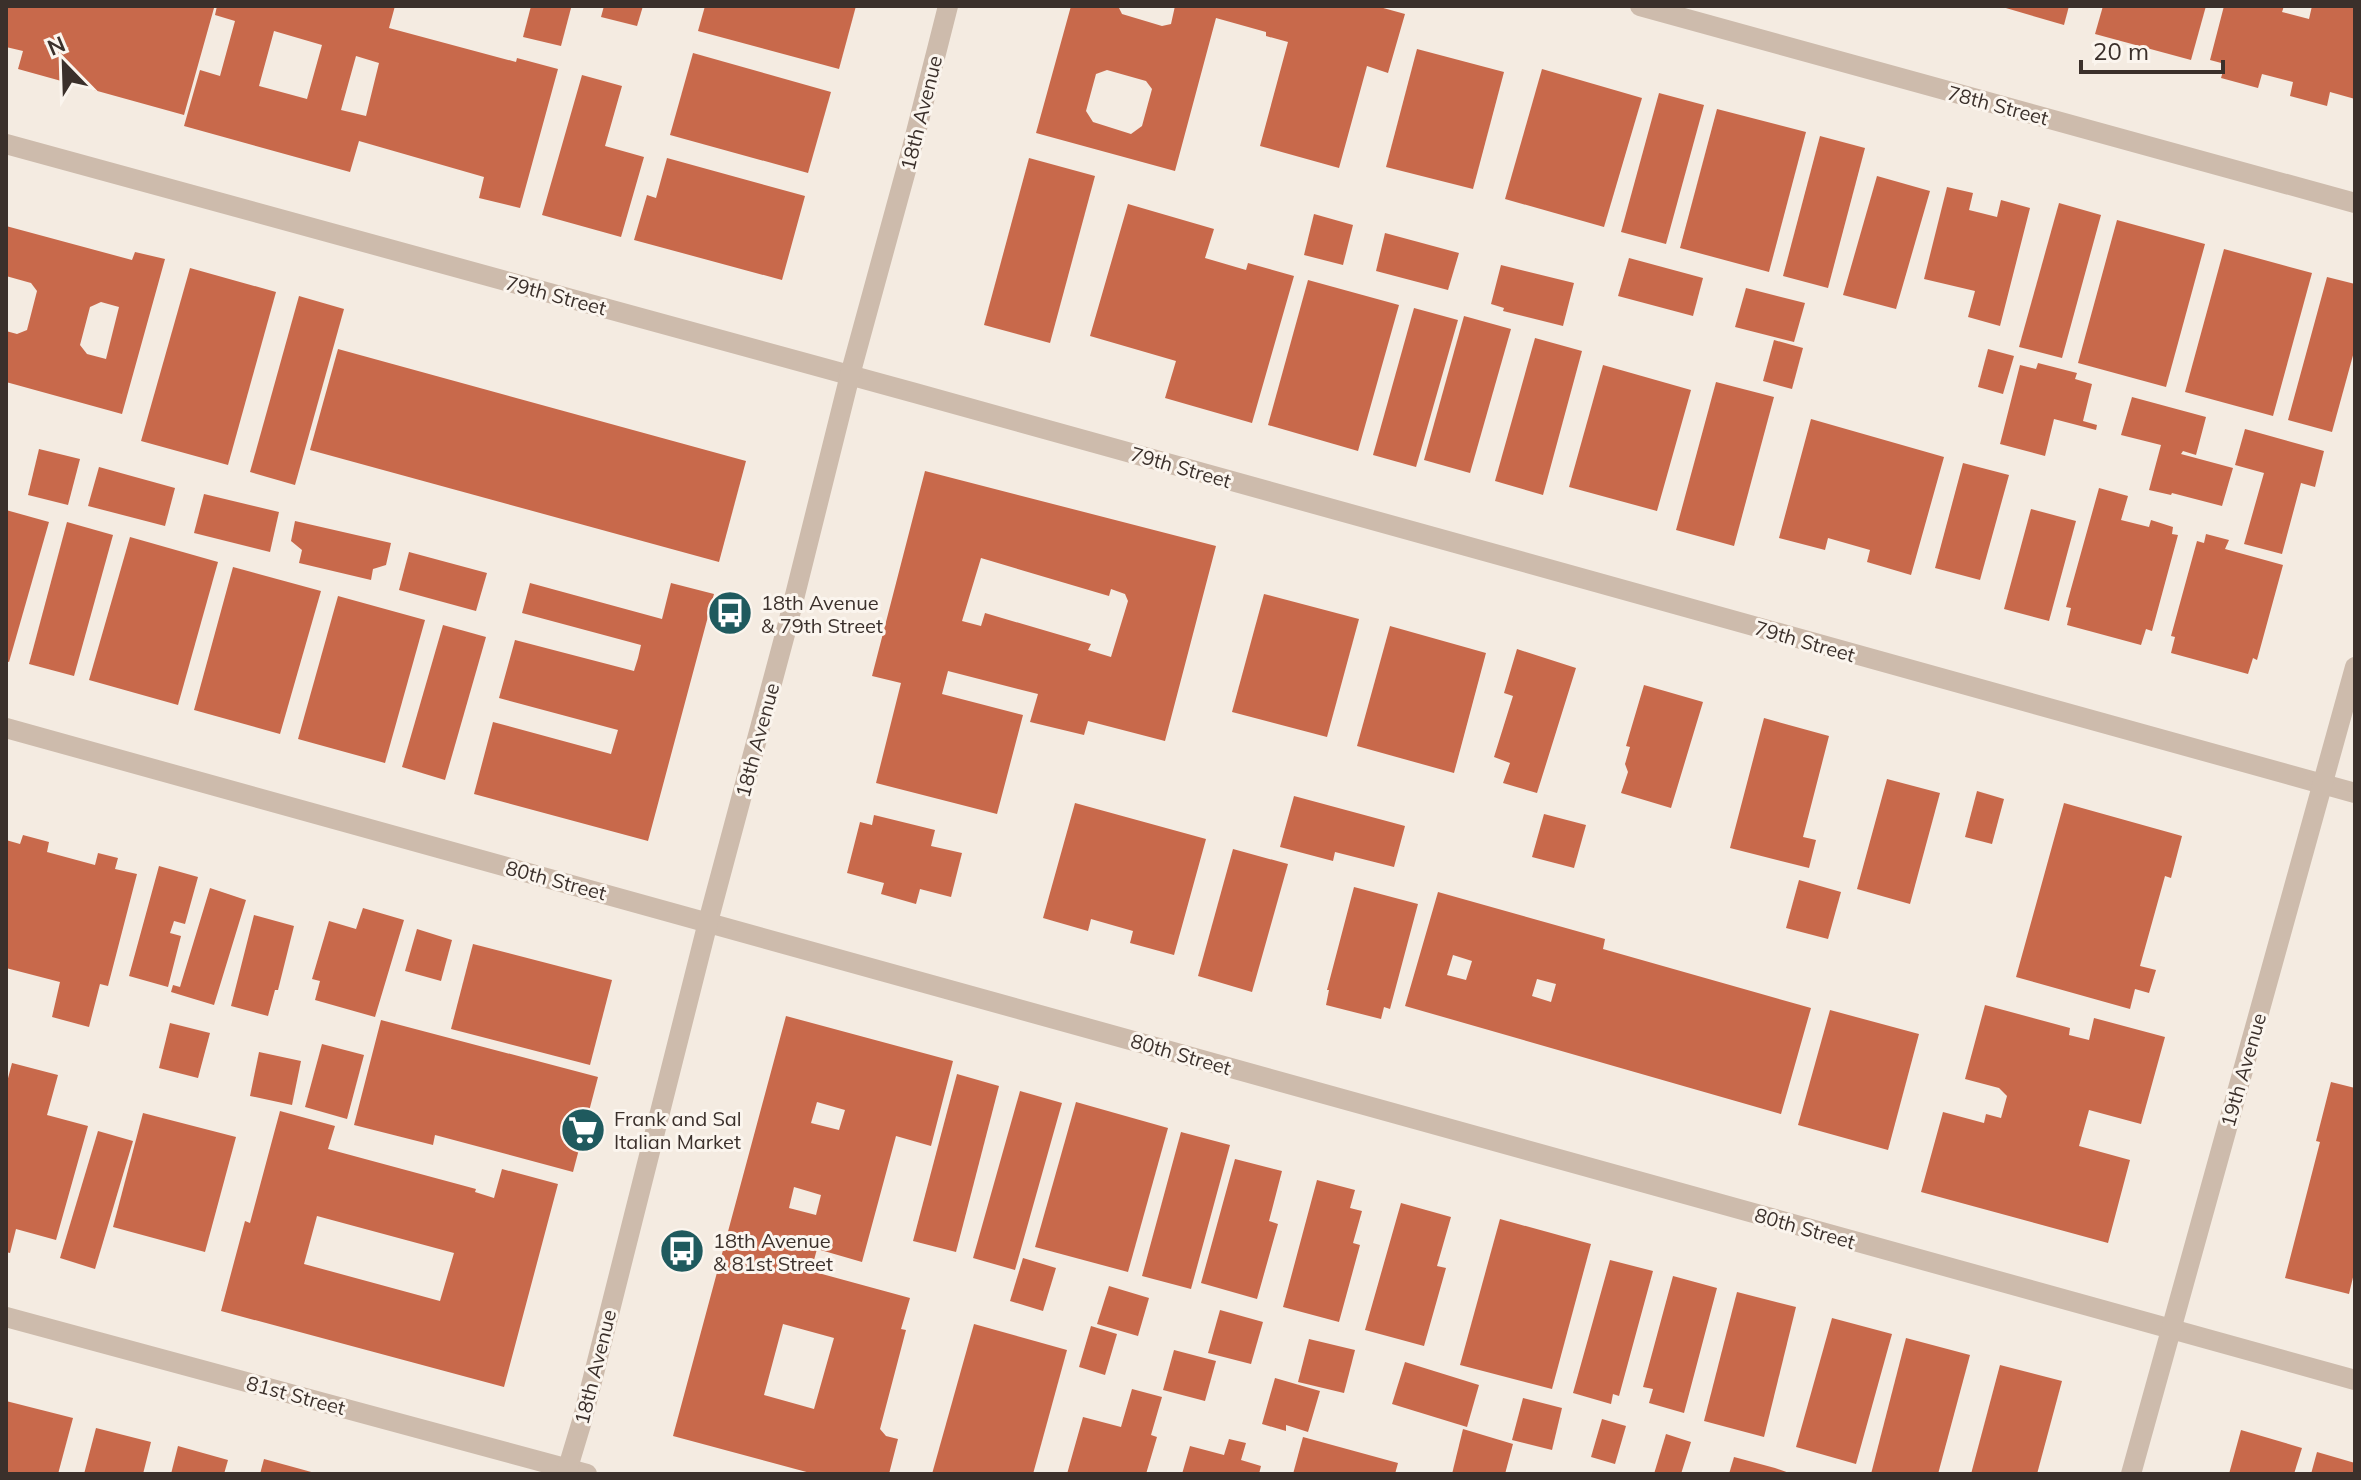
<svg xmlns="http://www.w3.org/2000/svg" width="2361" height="1480" font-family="Mulish,sans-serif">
<rect width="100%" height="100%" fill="#f4ebe1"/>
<g fill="#c8694b" fill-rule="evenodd">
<path d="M6,6h202l6,2 -30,107 -166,-46 5,-18 -17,-4z"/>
<path d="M217,6h178l-6,22 127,34 1,-4 41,11 -38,139 -41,-10 5,-21 -125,-36 -9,31 -166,-46 16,-56 20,6 15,-55 -20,-6zM274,31l48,14 -15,54 -48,-13zM356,56l23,7 -13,53 -25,-6z"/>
<path d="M531,6l40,2 -10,38 -38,-9z"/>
<path d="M604,6h39l-6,20 -36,-9z"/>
<path d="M705,6h151l-17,63 -141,-38z"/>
<path d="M1071,6h47l4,8 40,12 9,-2 4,-18h201l29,8 -17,59 -21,-7 -28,102 -79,-22 28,-104 -22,-6v-4l-50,-14 -41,153 -139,-38zM1107,70l39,11 6,8 -10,37 -11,8 -38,-12 -7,-11 10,-37z"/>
<path d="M1999,6h70l-5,19z"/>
<path d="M2103,6h103l-15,54 -96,-26z"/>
<path d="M2224,6h60l-2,6 27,7 3,-13h43l-2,24 2,1v68l-25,-7 -3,14 -37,-10 3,-14 -31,-8 -4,14 -37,-10 4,-14 -15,-4z"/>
<path d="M1417,49l87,23 -31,117 -87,-22z"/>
<path d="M693,53l138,39 -23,81 -138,-38z"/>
<path d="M1542,69l100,29 -38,129 -99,-28z"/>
<path d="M582,75l40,11 -17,60 39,11 -23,80 -79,-22z"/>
<path d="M1659,93l45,12 -38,139 -45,-12z"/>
<path d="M1717,109l89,23 -37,140 -89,-24z"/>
<path d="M1820,136l45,12 -37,140 -45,-12z"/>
<path d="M667,158l138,38 -23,84 -148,-40 13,-45 9,3z"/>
<path d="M1029,158l66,18 -45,167 -66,-18z"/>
<path d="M1877,176l53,15 -34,118 -53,-14z"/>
<path d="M1947,187l26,6 -4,17 28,7 4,-17 29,8 -30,118 -32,-9 7,-26 -51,-12z"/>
<path d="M2059,203l42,12 -39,143 -43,-11z"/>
<path d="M1128,204l86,25 -9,29 41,12 2,-7 46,13 -42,147 -87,-25 11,-37 -86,-25z"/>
<path d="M1314,214l39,11 -10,40 -39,-10z"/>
<path d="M2117,220l88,24 -39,143 -88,-24z"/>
<path d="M6,226l126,34 3,-8 30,7 -43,155 -116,-32v-51l11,3 10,-4 10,-39 -6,-8 -25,-7zM101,302l18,5 -13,52 -19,-5 -7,-9 10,-38z"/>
<path d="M1385,233l74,20 -11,37 -72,-19z"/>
<path d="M2224,249l88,24 -39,143 -88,-24z"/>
<path d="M1629,258l74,20 -10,38 -75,-20z"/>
<path d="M1501,265l73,18 -11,43 -60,-15 1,-3 -13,-4z"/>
<path d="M190,268l86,24 -48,173 -87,-24z"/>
<path d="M2327,277l28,7v64l-23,84 -44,-12z"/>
<path d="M1308,280l91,25 -41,146 -90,-26z"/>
<path d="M1746,288l59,15 -11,39 -59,-15z"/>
<path d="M299,296l45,13 -49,176 -45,-13z"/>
<path d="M1414,308l44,12 -42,147 -43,-12z"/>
<path d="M1464,316l47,13 -41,144 -46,-13z"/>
<path d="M1535,338l47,13 -39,144 -48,-14z"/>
<path d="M1774,340l29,8 -11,41 -29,-8z"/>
<path d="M338,349l408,112 -27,101 -409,-112z"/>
<path d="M1988,349l26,7 -11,38 -25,-7z"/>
<path d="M2038,363l39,10 -2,6 17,5 -9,37 14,4 -1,5 -42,-11 -9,37 -45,-12 20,-79 16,4z"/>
<path d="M1603,365l88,25 -34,121 -88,-24z"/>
<path d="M1716,382l58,15 -40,149 -58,-16z"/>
<path d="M2132,397l74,20 -10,38 -13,-4 -2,3 52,14 -11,38 -50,-13 -1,2 -22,-5 12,-45 -40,-10z"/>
<path d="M1811,419l133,38 -33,118 -44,-13 3,-12 -42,-12 -3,12 -46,-12z"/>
<path d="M2245,429l79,22 -9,36 -14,-4 -19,71 -38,-10 20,-71 -29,-8z"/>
<path d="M39,449l41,10 -12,46 -40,-10z"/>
<path d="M1963,463l46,12 -29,105 -45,-12z"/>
<path d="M99,467l76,21 -10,38 -77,-20z"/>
<path d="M925,471l291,75 -51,195 -77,-20 -4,14 -54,-13 8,-28 -90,-23 -6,23 81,21 -26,99 -121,-31 25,-100 -29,-7zM981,558l128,38 2,-7 14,5 3,7 -17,56 -23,-7 3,-6 -106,-31 -4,13 -19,-5z"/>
<path d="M2099,488l29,8 -7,24 28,7 2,-7 22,7 -1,7 6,1 -26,96 -6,-2 -5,16 -74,-20 4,-17 -5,-1z"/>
<path d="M204,494l75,18 -9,40 -76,-19z"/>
<path d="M2031,509l45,12 -27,100 -45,-12z"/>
<path d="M6,510l43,12 -40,140 -3,-1z"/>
<path d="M295,521l96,22 -5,22 -13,4 -2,11 -72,-17 3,-13 -11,-9z"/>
<path d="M67,522l46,13 -39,141 -45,-12z"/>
<path d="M2206,534l23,6 -4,9 58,16 -26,95 -4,-2 -5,16 -77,-21 4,-16 -4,-1 26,-95 7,2z"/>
<path d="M130,537l88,25 -40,143 -89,-25z"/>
<path d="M409,552l78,21 -11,38 -77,-21z"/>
<path d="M233,567l88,24 -41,143 -86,-24z"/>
<path d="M530,583l132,36 9,-36 43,11 -66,247 -174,-47 19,-72 118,32 7,-24 -119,-32 16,-58 119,31 4,-13 3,-13 -119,-32z"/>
<path d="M1264,594l95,25 -32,118 -95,-25z"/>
<path d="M338,596l87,24 -40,143 -87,-24z"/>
<path d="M443,625l43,12 -41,143 -43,-13z"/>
<path d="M1390,626l96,27 -32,120 -97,-27z"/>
<path d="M1517,649l59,19 -39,125 -34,-10 7,-20 -16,-6 19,-61 -9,-3z"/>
<path d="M1644,685l59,17 -32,106 -50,-15 7,-21 -3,-8 5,-17 -4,-1z"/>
<path d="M1764,718l65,18 -26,101 13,3 -7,28 -79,-20z"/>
<path d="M1887,779l53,14 -30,111 -53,-15z"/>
<path d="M1977,791l27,8 -12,45 -27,-7z"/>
<path d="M1294,796l111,30 -11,41 -59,-15 -2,9 -53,-14z"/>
<path d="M1075,803l131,36 -32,116 -44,-12 3,-12 -42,-12 -3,12 -45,-13z"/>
<path d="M2064,803l118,33 -11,42 -6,-2 -25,90 16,4 -7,23 -14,-4 -5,20 -114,-32z"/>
<path d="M1544,814l42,11 -12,43 -42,-11z"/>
<path d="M874,815l61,15 -4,16 31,7 -11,44 -31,-8 -4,15 -35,-10 3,-11 -37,-10 13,-51 12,3z"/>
<path d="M23,835l26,7 -2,10 48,13 3,-12 20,5 -3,11 22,5 -29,112 -8,-2 -11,43 -37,-10 8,-35 -54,-14v-128l14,4z"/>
<path d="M1233,849l55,15 -36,128 -54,-16z"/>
<path d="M159,866l39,11 -13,47 -11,-3 -4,12 11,3 -13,51 -39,-11z"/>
<path d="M1799,880l42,12 -13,47 -42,-11z"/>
<path d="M1354,887l64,17 -28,105 -6,-2 -3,12 -55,-14 3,-15h-2z"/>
<path d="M210,888l36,12 -32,105 -43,-13 2,-7 7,2z"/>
<path d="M1438,892l167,47 -2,10 208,59 -30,106 -376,-108zM1453,955l19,6 -6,19 -19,-5zM1537,979l19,5 -5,18 -19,-6z"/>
<path d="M363,908l41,12 -29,97 -60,-17 5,-19 -8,-2 17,-58 27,8z"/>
<path d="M254,915l40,11 -16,64h-3l-7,26 -37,-10z"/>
<path d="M417,929l35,11 -11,41 -36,-10z"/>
<path d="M473,944l139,36 -22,85 -139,-36z"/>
<path d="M1985,1005l85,23 -1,7 20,5 5,-22 71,19 -24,87 -52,-14 -10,36 51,14 -22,83 -187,-51 22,-80 41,11 2,-9 15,4 6,-22 -8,-8 -34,-9z"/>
<path d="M1830,1010l89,24 -31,116 -90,-25z"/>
<path d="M786,1016l167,45 -22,85 -35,-10 -34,126 -45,-13 -6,22 99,27 -9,31 5,1 -26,99 6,7 12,3 -9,35h-75l-141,-38zM817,1102l28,8 -6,20 -28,-7zM794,1187l27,8 -5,20 -27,-7zM783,1324l51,14 -20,71 -50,-14z"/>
<path d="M381,1020l217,57 -25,95 -138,-37 -2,10 -79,-20z"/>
<path d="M170,1023l40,10 -12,45 -39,-10z"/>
<path d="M322,1044l42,11 -17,64 -42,-12z"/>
<path d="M259,1052l42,9 -9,44 -42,-9z"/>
<path d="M12,1063l46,12 -11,40 41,11 -32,114 -40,-11 -6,24 -4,-1v-166z"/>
<path d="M957,1074l42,12 -43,166 -43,-11z"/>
<path d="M2331,1082l24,6v181l-6,25 -64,-16 35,-136 -4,-1z"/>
<path d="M1020,1091l42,12 -47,167 -42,-12z"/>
<path d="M1076,1102l92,26 -40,144 -93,-25z"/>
<path d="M280,1111l55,15 -7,23 148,40 -1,3 19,6 8,-29 56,15 -54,203 -283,-76 24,-90 5,2zM317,1216l137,37 -14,48 -136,-37z"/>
<path d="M143,1113l93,24 -31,115 -92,-25z"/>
<path d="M98,1131l35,10 -38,128 -35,-11z"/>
<path d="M1181,1132l49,13 -39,144 -49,-13z"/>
<path d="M1235,1159l47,12 -13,50 9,3 -21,75 -56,-16z"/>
<path d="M1317,1180l38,10 -5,18 12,3 -9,32 7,2 -21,77 -56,-15z"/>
<path d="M1401,1203l50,14 -14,49 9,2 -22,78 -59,-16z"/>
<path d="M1500,1219l91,25 -39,145 -92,-24z"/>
<path d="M1023,1258l33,10 -13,43 -33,-10z"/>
<path d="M1610,1260l43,11 -34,125 -6,-2 -2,10 -38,-11z"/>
<path d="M1673,1276l44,12 -33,125 -35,-10 4,-14 -10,-2z"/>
<path d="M1109,1286l40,12 -11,38 -41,-12z"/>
<path d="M1737,1292l59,15 -32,130 -60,-16z"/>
<path d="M1220,1310l43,12 -12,42 -43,-11z"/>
<path d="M1832,1318l60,16 -36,130 -60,-17z"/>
<path d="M974,1324l93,26 -34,124h-101z"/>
<path d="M1091,1326l26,8 -12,41 -26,-8z"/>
<path d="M1906,1338l64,17 -32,119h-67z"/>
<path d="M1309,1339l46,11 -11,43 -46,-11z"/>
<path d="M1174,1350l42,11 -11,40 -42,-11z"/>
<path d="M1405,1362l74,23 -12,42 -75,-23z"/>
<path d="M2000,1365l62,16 -25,93h-66z"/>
<path d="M1275,1378l45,13 -12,41 -22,-7v6l-24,-7z"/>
<path d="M1132,1389l30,8 -11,38 6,2 -11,37h-79l16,-57 38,10z"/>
<path d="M1523,1398l39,10 -10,42 -40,-10z"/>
<path d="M6,1401l67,17 -15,56h-52z"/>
<path d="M1602,1419l24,7 -11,38 -24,-7z"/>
<path d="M96,1428l55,14 -8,32h-59z"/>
<path d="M1463,1429l50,15 -8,30h-53z"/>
<path d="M2241,1430l61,18 -8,26h-65z"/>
<path d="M1666,1434l25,8 -10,32h-27z"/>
<path d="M1303,1437l95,26 -3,11h-102z"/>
<path d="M1229,1439l17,4 -5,17 20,6 -2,8h-77l8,-28 34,9z"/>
<path d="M178,1446l50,14 -4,14h-53z"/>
<path d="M2317,1452l38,11v11h-44z"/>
<path d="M1734,1457l41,11 17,6h-63z"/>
<path d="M264,1459l51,14v1h-55z"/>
</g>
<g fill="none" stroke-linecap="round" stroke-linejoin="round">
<g stroke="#cdbbac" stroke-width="20">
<path d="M1640,6l715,197"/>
<path d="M6,144l909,249 1440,400"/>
<path d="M6,728l2349,652"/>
<path d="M6,1317l581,157"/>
<path d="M566,1474l16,-53 126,-499 79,-295 63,-252 61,-223 37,-146"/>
<path d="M2131,1474l224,-807"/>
</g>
</g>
<defs>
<g id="bus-disc" transform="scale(2.3)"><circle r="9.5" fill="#1f5a5e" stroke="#fbf5ee"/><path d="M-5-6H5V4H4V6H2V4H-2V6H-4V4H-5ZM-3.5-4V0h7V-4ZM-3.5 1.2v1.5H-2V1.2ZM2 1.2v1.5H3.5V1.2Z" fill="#fff"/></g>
<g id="supermarket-disc" transform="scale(2.3)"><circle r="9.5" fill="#1f5a5e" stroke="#fbf5ee"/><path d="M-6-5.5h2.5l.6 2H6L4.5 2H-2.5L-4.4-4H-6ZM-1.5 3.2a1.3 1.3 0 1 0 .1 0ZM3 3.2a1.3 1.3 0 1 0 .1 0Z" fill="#fff"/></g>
</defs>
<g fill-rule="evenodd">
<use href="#bus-disc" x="730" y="613"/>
<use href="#supermarket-disc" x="583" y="1130"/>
<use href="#bus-disc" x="682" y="1251"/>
</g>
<g text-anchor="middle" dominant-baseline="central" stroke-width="6" stroke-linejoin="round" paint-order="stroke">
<g font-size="20" fill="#3b302b" stroke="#fbf5ee">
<text transform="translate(1998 105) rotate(15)">78th Street</text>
<text transform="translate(921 113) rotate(-76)">18th Avenue</text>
<text transform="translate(556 295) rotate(15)">79th Street</text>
<text transform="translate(1181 467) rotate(16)">79th Street</text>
<text transform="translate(1805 641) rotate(16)">79th Street</text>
<text transform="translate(757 740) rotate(-75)">18th Avenue</text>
<text transform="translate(556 880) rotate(15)">80th Street</text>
<text transform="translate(1181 1054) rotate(16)">80th Street</text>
<text transform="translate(2243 1070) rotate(-74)">19th Avenue</text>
<text transform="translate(1805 1228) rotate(16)">80th Street</text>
<text transform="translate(595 1367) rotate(-76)">18th Avenue</text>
<text transform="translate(296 1395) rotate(15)">81st Street</text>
</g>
<g font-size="20" fill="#3b302b" stroke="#fbf5ee" text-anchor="start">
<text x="761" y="602">18th Avenue<tspan x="761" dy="23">&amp; 79th Street</tspan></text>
<text x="614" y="1118">Frank and Sal<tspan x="614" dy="23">Italian Market</tspan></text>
<text x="713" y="1240">18th Avenue<tspan x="713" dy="23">&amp; 81st Street</tspan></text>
</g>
</g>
<rect width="2361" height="1480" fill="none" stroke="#3b302b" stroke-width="16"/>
<g transform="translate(64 64) rotate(337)" stroke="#fbf5ee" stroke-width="6" paint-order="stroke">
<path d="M0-6L14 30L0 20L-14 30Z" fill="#3b302b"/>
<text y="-12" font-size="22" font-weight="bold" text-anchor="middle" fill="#3b302b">N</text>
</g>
<path d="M2081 60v12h142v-12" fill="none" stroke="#3b302b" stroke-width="4"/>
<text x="2093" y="60" font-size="24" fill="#3b302b" stroke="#fbf5ee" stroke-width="6" paint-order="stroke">20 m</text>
</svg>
